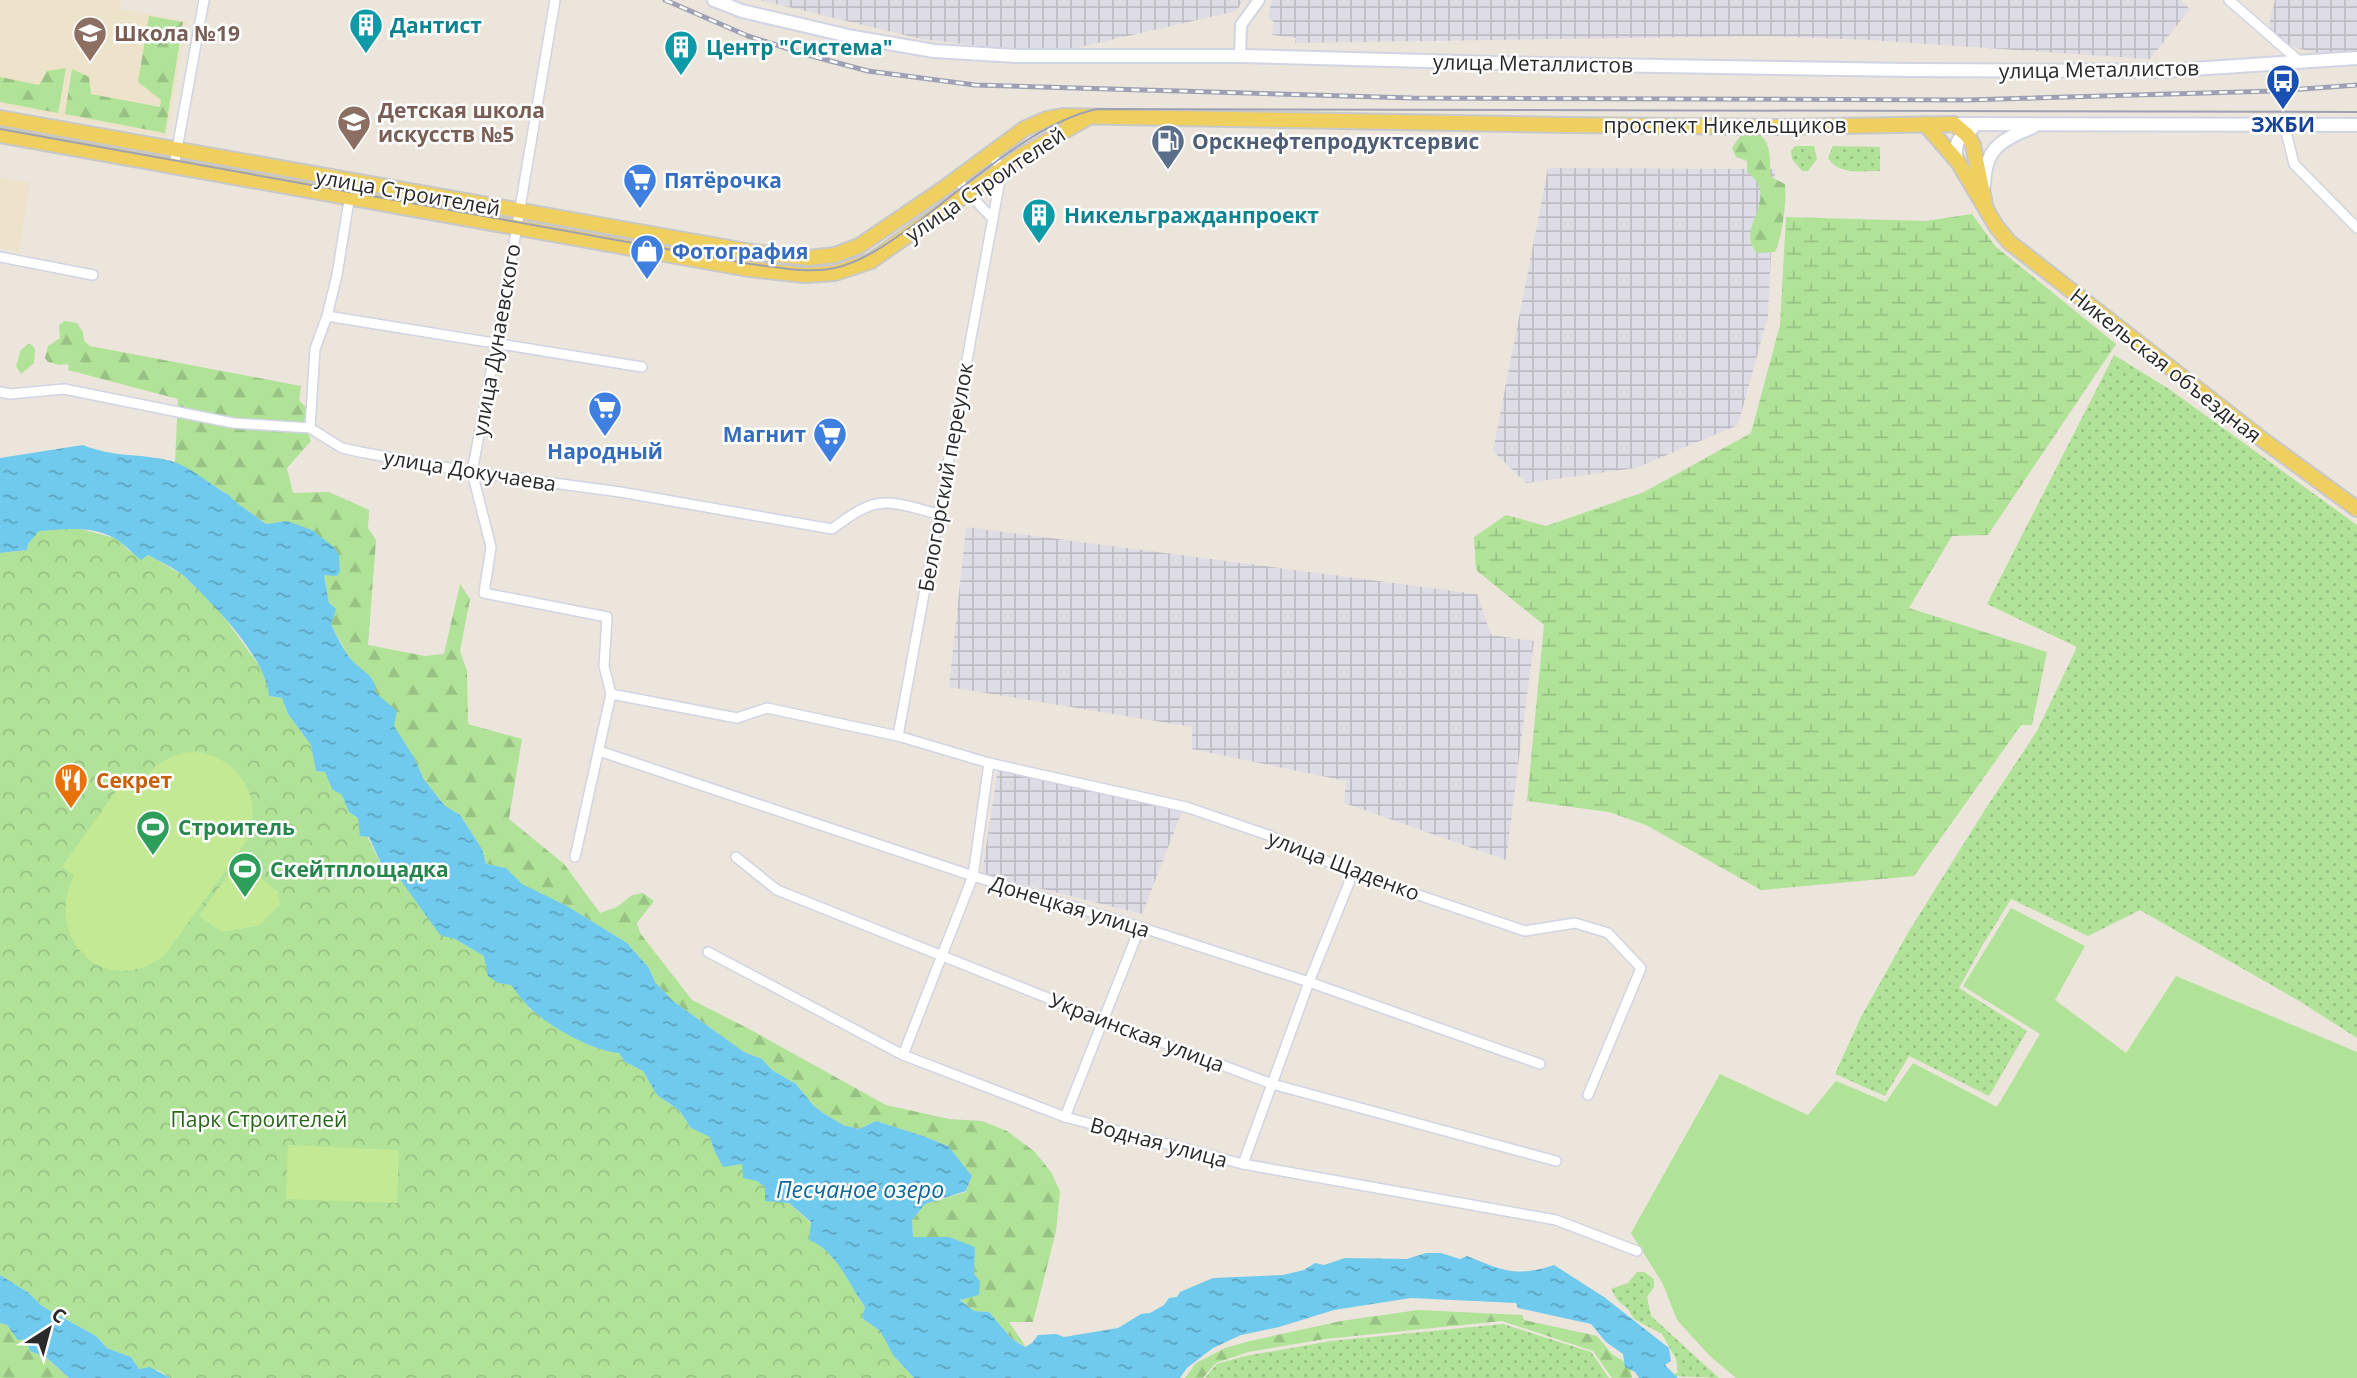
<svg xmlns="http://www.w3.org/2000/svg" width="2357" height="1378" font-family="'Open Sans',sans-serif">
<defs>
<pattern id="industrial-grid" width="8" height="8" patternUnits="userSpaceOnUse" patternTransform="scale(1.75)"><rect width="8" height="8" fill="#dedce4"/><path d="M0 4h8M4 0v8" fill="none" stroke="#bfbdc4"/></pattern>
<pattern id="grass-dots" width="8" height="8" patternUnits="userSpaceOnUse" patternTransform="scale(1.75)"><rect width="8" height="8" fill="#b0e298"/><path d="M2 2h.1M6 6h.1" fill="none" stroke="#98c283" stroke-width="1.8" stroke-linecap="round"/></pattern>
<pattern id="forest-firs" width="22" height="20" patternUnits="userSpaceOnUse" patternTransform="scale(1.75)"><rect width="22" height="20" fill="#b0e298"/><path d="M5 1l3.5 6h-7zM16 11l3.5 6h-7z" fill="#98c283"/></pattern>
<pattern id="wetland-marsh" width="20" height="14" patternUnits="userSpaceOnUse" patternTransform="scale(1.75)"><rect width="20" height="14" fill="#b0e298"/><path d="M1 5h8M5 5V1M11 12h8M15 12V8" fill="none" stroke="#98c283"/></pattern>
<pattern id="park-crowns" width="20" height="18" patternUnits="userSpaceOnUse" patternTransform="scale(1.75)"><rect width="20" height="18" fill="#b0e298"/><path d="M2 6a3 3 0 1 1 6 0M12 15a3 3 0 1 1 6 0" fill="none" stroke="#98c283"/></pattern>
<pattern id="water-ripples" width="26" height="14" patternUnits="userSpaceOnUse" patternTransform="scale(1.75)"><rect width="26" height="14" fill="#6fcaed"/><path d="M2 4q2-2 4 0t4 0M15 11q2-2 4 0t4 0" fill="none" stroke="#5ba4c0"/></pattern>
</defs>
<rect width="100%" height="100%" fill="#ece5db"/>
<g fill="url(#industrial-grid)">
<path d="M760,0h484l-8,11 -164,38 -73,-1 -78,-9z"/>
<path d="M1272,0h908l10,9 -40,50 -280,-19 -103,-4 -472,7 1,-5 -24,-3 2,-13 -6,-4z"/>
<path d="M2275,0h82v53l-25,4 -62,-16v-22z"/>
<path d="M1548,168l227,1 -7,147 -30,109 -102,43 -110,15 -33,-32z"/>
<path d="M966,527l511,67 14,41 43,6 -28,219 -162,-57 2,-22 -154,-32v-22l-243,-40z"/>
<path d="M998,768l185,41 -41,105 -160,-40z"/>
</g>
<g fill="#ede3cb">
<path d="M0,0h121l-1,9 67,12 -20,116 -167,-31z"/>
<path d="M0,177l30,6 -11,69 -19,-4z"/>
</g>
<g fill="url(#grass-dots)">
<path d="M1795,146h19l3,13 -9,12h-6l-10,-12 -1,-8z"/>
<path d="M1833,146l47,1v24c-17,0 -42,4 -52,-13z"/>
<path d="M2114,355l55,34 188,136v513l-56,-36 -161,-92 -52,26 -77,-37 -29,47 -23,42 68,43 -38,65 -80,-40 -24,40 -50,-22 26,-57 48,-86 79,-126 49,-74 40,-84 -90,-43z"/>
<path d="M1637,1272h7l10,7v8l-7,10 4,19 68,62 -48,-2 7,-4 -2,-13 -14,-25 -28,-15 -6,-10 -10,-8 -7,-12 17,-6z"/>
<path d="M1503,1324l88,28 18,26h-404l12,-14 28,-8 86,-15z"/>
</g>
<g fill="url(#forest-firs)">
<path d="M149,16l34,6 -18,111 -100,-19 7,-45 17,8 2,17 69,13 1,-7 -23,-18z"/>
<path d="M66,68l-8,45 -58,-11v-25l39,8 8,-14z"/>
<path d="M1758,134c15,9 11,27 13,43l14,7c2,15 -3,55 -10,68l-18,1c-24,-25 26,-55 -10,-81v-11l-11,-4 -4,-9 9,-13z"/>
<path d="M65,321l12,2 6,9 1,9 6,5 211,40 -2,14 8,9 -3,14 7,18 -24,27 6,25 36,-1 40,18 -1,18 8,12 -8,105 57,11 19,-2 16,-70 10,15 -10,52 7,20 1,53 54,15 -13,80 55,45 36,49 17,-6 15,-12 11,-2 11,8 -17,22 3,10 52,67 57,29 137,76 63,14 33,2 25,10 27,20 17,21 9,19 -4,40 -23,91h-24l17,25 -15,-9 -22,-26 -15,-1 -14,-12 14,-25 -25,-37 -36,1 -1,-18 13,-16 41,-12 6,-16 -24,-30 -25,-10 -47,-15 -17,8 -16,-4 -20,-12 -10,-8 -17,-21 -24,-14 -10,-11 -18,-7 -71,-51 -18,-19 -6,-14 -22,-25 -60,-37 -46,-22 -15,-16 -20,-4 -4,-15 -22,-34 -16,-10 -21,-27 -8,-19 -22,-33 -17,-33 -29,-39 -16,-30 4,-15 -6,-6 -5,-28 -37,-54 -21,3c-11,-10 -29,-18 -37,-29l-54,-33 3,-63 -110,-29 1,-4 -2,-2 -8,1 -11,-3 -3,-4 3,-12 12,-8 -1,-13z"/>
<path d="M28,344l4,1 3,4 -1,14 -13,11 -5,-8 5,-16z"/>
<path d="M1418,1310l104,5 2,5 73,16 15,18 18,11 2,13h-20l-19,-27 -91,-30 -177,18 -77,13 -32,11 -13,15h-18l11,-15 29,-15 25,-7 91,-20z"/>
<path d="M0,1323l7,2 11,14h7l5,12 17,7 22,20h-69z"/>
</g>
<path fill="url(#wetland-marsh)" d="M1972,214l23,32 121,98 -128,191 -36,1 -43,72 138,44 -15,73h-11l-107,151 -153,14 -115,-65 -37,-13 -82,-11 17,-176 -68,-55 -2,-33 32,-22 40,11 98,-34 107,-59 29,-108 6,-108 140,4z"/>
<path fill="url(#park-crowns)" d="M77,528l41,11 9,10 14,10 7,-4 33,19 35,32 44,61 8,17 1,12 13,2 6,16 23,31 5,26 9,1 7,17 10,5 7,18 9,6 27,54 14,6 41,56 15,5 29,17 14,27 13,2 19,24 61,37 28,7 6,9 18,9 14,24 22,15 12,18 19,8 4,14 29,14 14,17 32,22 22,20 -1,17c26,10 39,45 55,67l-3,11 18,13 13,24 21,23h-744l-12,-8 -19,-1 -8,-12 -24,-9 -11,-12 -54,-30 -13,-13 -29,-18v-722l27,-3 1,-6 10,-13z"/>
<path fill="#b0e298" d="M2011,908l74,38 -30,54 71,53 50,-77 181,76v326h-621l-26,-22 -33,-36 -14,-36 -32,-51 89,-159 88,41 28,-34 50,21 27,-39 84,44 43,-73 -77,-48z"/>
<g fill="#c4e994">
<path d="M193,752c45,3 71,45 55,87l-83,116c-58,45 -123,-14 -91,-80l-12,-8 59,-83 12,8c17,-22 31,-38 60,-40z"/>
<path d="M239,859l39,33 2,13 -22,21 -36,6 -23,-16z"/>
<path d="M288,1145l111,5 -2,53 -111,-4z"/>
</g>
<g fill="url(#water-ripples)">
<path d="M83,445c31,13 57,8 88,16 21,6 39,24 58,34 8,10 26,20 37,29l21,-3 25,9 23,18 4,7 1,16 -3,5 -13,-1 5,28 7,6 -5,15c5,10 10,21 16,30 10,16 29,19 29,39l21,18 -3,15 21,33 8,19 21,27 16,10 22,34 4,15 20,4 16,16 45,22 60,37 22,25 6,14 18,19 71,51 18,7 10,11 24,14 17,21 10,8 20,12 16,4 17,-8 47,15 25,10 24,30 -6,15 -41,13 -13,16 1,17h36l26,10 -1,27 6,7 -1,14 -19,5 14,11 15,1 22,26 14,9 7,-4 6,-8 18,-1 8,3 54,-9 23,-14 9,-1 14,-8 5,-7 8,-1 3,-5 33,-14 70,-3 21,-5 11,-7 9,2 21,-7 62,1 19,-6h15l19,6 7,-3c35,14 49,22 87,9l50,32 65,51 2,13 -6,4 13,13h-39l-4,-6 -10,-5 -2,-13 -17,-12 -15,-18 -73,-16 -2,-5 -105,-5 -77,12 -55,17 -38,8 -28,13 -26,20 -7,10h-266l-21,-23 -13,-24 -18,-13 3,-11c-16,-22 -29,-57 -56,-67l2,-18 -22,-19 -24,-2v-14l-8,-6 -14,-3 -1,-14 -19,3 -9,-17 -4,-13 -19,-9 -12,-18 -22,-15 -14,-24 -18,-9 -6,-9c-26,-2 -67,-25 -87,-43 -8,-7 -15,-17 -21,-25l-13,-2 -10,-7 -4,-20 -29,-17 -15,-4 -41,-57 -14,-6 -16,-35 -9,-1 -2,-18 -9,-6 -7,-17 -10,-6 -7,-17 -9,-1 -5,-26 -23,-31 -6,-16 -13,-2c-3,-39 -56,-92 -83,-118 -10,-10 -26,-16 -38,-23l-7,5c-9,-7 -17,-16 -25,-21 -23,-14 -53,-10 -77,-8l-11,13 -1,6 -27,3v-95z"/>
<path d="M0,1275l29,18 13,13 54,30 11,12 24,9 8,12 11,-2 20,11h-101l-22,-20 -17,-7 -5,-12 -7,1 -11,-15 -7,-2z"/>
</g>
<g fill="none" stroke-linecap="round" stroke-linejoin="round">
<g stroke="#d1d4e2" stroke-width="12">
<g id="minor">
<path d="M555,0l-51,303 -32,169 19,75 -7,46 123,24 -3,49 7,28 126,24 30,-10 131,28 91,27 197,44 82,28 85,38 172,58 50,-8 33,10 33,35 -53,127"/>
<path d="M2229,0l70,61"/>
<path d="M2287,126v10l7,28 63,64"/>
<path d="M174,166l30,-166"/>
<path d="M957,179l11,14 25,26"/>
<path d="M0,257l93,18"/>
<path d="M327,316l315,51"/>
<path d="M0,392l10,2 54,-5 169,34 77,5 32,20 18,4 112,20 148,20 212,37c46,-35 53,-29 106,-15"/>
<path d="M310,428l5,-79 12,-33 10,-41 15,-93"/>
<path d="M898,736l104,-567 -11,-15"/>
<path d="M599,751l374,125 167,51 169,55 231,82"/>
<path d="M575,857l36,-163"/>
<path d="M736,857l41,33 326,130 169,64 284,77"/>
<path d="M708,952l195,103 162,62 178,47 313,56 81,31"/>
<path d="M903,1055l70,-179 16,-113"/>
<path d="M1065,1117l75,-190"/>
<path d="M1243,1164l66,-182 44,-109"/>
</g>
</g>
<g stroke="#d1d4e2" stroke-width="14">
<path id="tertiary" d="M1240,56l1,-31 18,-25"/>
</g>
<g stroke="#d1d4e2" stroke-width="16">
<g id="secondary">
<path d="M714,0l28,11 111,26 81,14 82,5h224l299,8 370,6 254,1 194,-13"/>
<path d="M1954,124l403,1"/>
<path d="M1958,162c-6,-15 0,-26 14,-33"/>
<path d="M1984,185c1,-37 17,-45 49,-58"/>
</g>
</g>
<g stroke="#c8c8c8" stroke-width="18">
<g id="primary">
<path d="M0,118l752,134 57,6 26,-3 24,-9 84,-57 81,-60 23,-10 16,-3 502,9 215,2 174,-3 14,12 5,9 13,64"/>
<path d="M1925,124l33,38 38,64 13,16 254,198 94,69"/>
<path d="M0,135l749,134 56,6 30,-2 36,-12 148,-104 70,-40"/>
</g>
</g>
<use href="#minor" stroke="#fff" stroke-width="9"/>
<use href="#tertiary" stroke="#fff" stroke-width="10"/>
<use href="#secondary" stroke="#fff" stroke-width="12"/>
<use href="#primary" stroke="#efcf5d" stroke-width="14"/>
<path stroke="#9ea1b4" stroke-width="2" d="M0,129l750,135c28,3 57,10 85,4 30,-7 58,-28 83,-46 50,-38 118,-100 179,-113l1260,3"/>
<g stroke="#9ea1b4" stroke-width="5">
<path id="rail" d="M665,0l83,36 60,19 60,16 107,14 437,13 555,2 307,-9 83,-6"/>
</g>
<use href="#rail" stroke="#fff" stroke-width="2.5" stroke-dasharray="8" stroke-linecap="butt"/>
</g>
<defs>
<g id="building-pin" transform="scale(1.75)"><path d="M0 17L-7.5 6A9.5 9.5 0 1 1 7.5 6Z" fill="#0f9aa8" stroke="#fff"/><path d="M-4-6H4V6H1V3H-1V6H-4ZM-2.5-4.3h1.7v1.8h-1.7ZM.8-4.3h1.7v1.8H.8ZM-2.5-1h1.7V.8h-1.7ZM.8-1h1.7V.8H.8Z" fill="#fff"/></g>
<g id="school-pin" transform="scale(1.75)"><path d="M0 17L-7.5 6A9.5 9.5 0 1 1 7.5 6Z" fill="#8d6e63" stroke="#fff"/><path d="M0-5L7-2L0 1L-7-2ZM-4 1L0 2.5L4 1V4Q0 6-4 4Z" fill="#fff"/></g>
<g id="bus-pin" transform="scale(1.75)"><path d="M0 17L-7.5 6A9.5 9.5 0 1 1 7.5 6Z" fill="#1a4fb4" stroke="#fff"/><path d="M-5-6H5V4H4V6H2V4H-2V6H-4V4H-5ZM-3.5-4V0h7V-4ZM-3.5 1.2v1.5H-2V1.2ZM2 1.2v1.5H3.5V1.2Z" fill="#fff"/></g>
<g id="fuel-pin" transform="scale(1.75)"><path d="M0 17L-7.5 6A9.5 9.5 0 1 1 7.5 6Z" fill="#5c6f8a" stroke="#fff"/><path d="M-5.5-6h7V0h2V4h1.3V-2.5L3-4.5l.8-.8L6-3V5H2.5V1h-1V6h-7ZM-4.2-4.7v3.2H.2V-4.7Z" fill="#fff"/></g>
<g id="supermarket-pin" transform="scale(1.75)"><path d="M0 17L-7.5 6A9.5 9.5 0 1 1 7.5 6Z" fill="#3f7fe0" stroke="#fff"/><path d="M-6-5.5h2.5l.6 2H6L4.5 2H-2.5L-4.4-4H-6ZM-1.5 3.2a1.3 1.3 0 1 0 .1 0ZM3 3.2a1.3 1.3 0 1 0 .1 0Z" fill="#fff"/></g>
<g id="shop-pin" transform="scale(1.75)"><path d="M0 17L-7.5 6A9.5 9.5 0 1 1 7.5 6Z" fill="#3f7fe0" stroke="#fff"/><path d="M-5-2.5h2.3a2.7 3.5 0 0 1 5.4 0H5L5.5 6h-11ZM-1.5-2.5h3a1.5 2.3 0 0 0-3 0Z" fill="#fff"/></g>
<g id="restaurant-pin" transform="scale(1.75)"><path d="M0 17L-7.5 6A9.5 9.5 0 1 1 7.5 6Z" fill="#e8710a" stroke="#fff"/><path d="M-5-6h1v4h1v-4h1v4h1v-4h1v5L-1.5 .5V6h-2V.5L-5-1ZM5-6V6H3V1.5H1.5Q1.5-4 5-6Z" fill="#fff"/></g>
<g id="stadium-pin" transform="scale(1.75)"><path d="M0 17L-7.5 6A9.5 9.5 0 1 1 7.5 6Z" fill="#2e9e5b" stroke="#fff"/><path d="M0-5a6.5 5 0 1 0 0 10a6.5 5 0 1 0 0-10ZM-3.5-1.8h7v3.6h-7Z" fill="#fff"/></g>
</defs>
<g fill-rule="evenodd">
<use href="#building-pin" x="366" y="25"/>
<use href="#school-pin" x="90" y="33"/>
<use href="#building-pin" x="681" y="47"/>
<use href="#bus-pin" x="2283" y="81"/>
<use href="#school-pin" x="354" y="122"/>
<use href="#fuel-pin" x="1168" y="141"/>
<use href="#supermarket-pin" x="640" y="180"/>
<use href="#building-pin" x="1039" y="215"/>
<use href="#shop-pin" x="647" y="251"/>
<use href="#supermarket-pin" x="605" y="408"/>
<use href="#supermarket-pin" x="830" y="434"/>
<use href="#restaurant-pin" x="71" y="780"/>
<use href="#stadium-pin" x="153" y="827"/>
<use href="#stadium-pin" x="245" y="869"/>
</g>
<g text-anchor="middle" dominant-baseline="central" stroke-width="5" stroke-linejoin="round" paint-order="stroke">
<g font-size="21" font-weight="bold" fill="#0d838f" stroke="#fff" text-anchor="start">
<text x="390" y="25">Дантист</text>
<text x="706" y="47">Центр "Система"</text>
<text x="1064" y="215">Никельгражданпроект</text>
</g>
<g font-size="21" font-weight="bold" fill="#785e54" stroke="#fff" text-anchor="start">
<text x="114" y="33">Школа №19</text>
<text x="378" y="110">Детская школа<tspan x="378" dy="24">искусств №5</tspan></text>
</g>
<g font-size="21" fill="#2a2a2a" stroke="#fff">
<text transform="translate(1533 63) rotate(1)">улица Металлистов</text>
<text transform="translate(2099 69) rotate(-1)">улица Металлистов</text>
<text x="1725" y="125">проспект Никельщиков</text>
<text transform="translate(985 184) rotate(-34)">улица Строителей</text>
<text transform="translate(408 192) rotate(10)">улица Строителей</text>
<text transform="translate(496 340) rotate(-80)">улица Дунаевского</text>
<text transform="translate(2166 365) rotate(38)">Никельская объездная</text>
<text transform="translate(470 470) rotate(9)">улица Докучаева</text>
<text transform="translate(945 477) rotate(-80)">Белогорский переулок</text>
<text transform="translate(1344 865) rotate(21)">улица Щаденко</text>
<text transform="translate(1070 906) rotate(17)">Донецкая улица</text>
<text transform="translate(1137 1032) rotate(21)">Украинская улица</text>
<text transform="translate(1159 1142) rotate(15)">Водная улица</text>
</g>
<g font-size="21" font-weight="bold" fill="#164399" stroke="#fff">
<text x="2283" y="124">ЗЖБИ</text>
</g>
<g font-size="21" font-weight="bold" fill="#4e5e75" stroke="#fff" text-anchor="start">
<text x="1192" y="141">Орскнефтепродуктсервис</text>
</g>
<g font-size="21" font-weight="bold" fill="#366cbe" stroke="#fff" text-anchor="start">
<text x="664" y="180">Пятёрочка</text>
<text x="672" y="251">Фотография</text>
<text x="806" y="434" text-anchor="end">Магнит</text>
<text x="605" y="451" text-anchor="middle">Народный</text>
</g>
<g font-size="21" font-weight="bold" fill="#c56008" stroke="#fff" text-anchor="start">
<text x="96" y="780">Секрет</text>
</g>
<g font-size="21" font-weight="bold" fill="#27864d" stroke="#fff" text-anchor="start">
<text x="178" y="827">Строитель</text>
<text x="270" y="869">Скейтплощадка</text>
</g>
<g font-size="21" fill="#29661a" stroke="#fff">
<text x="259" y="1119">Парк Строителей</text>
</g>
<g font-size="23" font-style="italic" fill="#0e6799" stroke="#fff">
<text x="860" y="1189">Песчаное озеро</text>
</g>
</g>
<g transform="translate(49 1329) rotate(36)" stroke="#ffffff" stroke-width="5" paint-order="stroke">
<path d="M0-5L12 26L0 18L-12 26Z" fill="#2a2a2a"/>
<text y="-10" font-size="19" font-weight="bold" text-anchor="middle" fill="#2a2a2a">С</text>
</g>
</svg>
